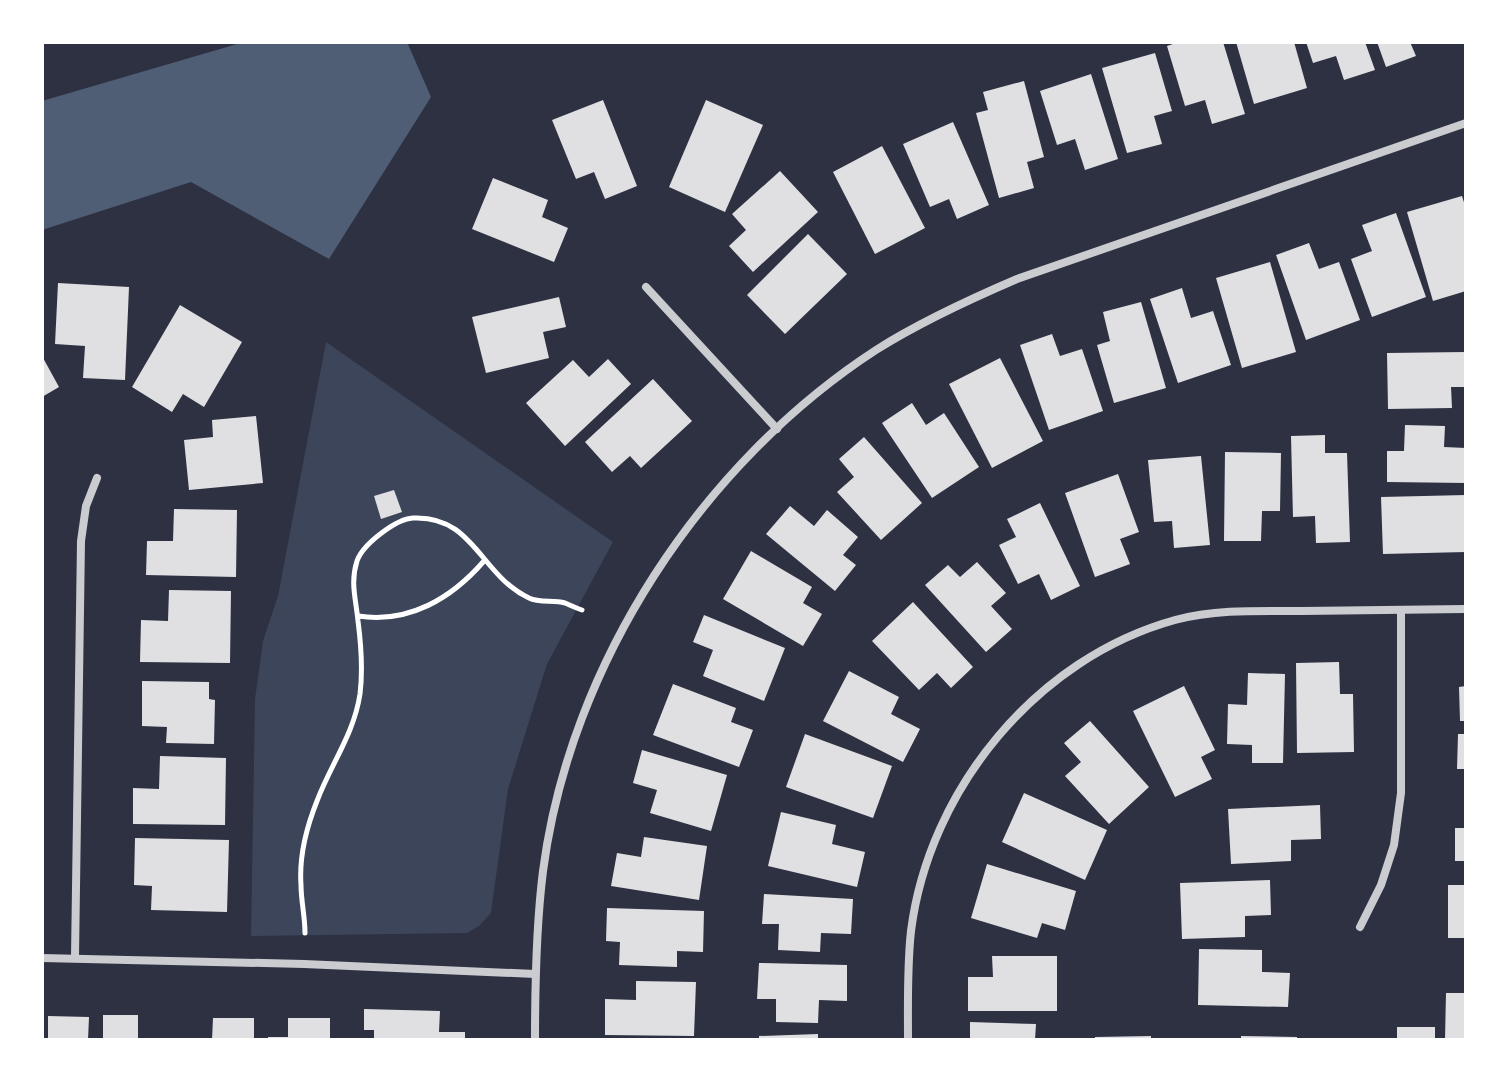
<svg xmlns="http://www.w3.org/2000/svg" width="1508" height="1082" font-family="'Source Sans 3',sans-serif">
<rect width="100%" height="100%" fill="#2d3142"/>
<path fill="#3c4559" d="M326,342l287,200 -66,122 -39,125 -17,124 -12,13 -12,7 -216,3 4,-237 8,-58 15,-45z"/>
<path fill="#4f5d75" d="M244,42h163l24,55 -102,162 -138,-77 -149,48v-129z"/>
<g fill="#e0e0e3">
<path d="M1179,42h44l22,72 -33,10 -7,-24 -20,6 -18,-60z"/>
<path d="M1236,42h58l13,46 -53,16z"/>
<path d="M1306,42h59l10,28 -31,10 -8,-24 -23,7z"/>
<path d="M1377,42h33l6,14 -30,11z"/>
<path d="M1155,53l17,58 -18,5 8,28 -35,9 -25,-85z"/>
<path d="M1091,74l27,85 -33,11 -10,-31 -18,6 -17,-54z"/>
<path d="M1024,81l20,76 -17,5 7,26 -35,10 -23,-85 12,-3 -5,-18z"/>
<path d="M603,100l34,86 -32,13 -11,-27 -18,7 -24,-59z"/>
<path d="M706,100l57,25 -38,87 -56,-25z"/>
<path d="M953,122l36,83 -32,14 -8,-20 -19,8 -27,-63z"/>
<path d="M882,146l43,82 -50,26 -42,-82z"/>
<path d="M780,171l38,41 -65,60 -24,-26 17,-16 -14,-16z"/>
<path d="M493,178l55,22 -6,17 26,11 -14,34 -82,-33z"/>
<path d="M1462,196l4,13v82l-33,10 -26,-89z"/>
<path d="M1396,213l30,84 -54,20 -21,-58 21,-8 -10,-26z"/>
<path d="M808,234l39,40 -62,60 -38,-39z"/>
<path d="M1309,243l10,26 20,-7 21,58 -54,20 -30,-85z"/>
<path d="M1270,262l26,90 -54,16 -26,-90z"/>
<path d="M58,283l71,4 -4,93 -42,-2 2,-32 -30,-2z"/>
<path d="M1182,288l9,30 22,-7 18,54 -53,18 -28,-84z"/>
<path d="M559,297l7,30 -23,5 6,26 -63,15 -14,-56z"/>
<path d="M1141,302l25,86 -52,15 -17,-58 13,-4 -7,-29z"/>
<path d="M180,305l62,37 -38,65 -21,-13 -11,18 -40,-25z"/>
<path d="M1052,334l8,22 22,-7 21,62 -54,19 -29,-85z"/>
<path d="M1466,352v35h-15l1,21 -64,1 -1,-56z"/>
<path d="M42,356l17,31 -17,10z"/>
<path d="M1000,358l43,83 -51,27 -43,-84z"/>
<path d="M608,359l23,25 -66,62 -39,-43 47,-43 16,17z"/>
<path d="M653,379l39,42 -51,47 -11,-12 -18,16 -27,-30z"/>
<path d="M912,403l14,22 18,-12 35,54 -47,31 -50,-75z"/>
<path d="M256,416l7,67 -74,7 -5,-50 29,-3 -1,-17z"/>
<path d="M1405,425l40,1 -1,21 22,1v35l-79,-1v-31h17z"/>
<path d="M1325,435v18h22l3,89 -34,1 -1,-27 -22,1 -2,-81z"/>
<path d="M864,437l58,66 -41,37 -44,-48 17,-15 -15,-18z"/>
<path d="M1225,452l56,1 -1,58h-18l-1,30h-37z"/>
<path d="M1201,456l9,89 -36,3 -2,-27 -18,1 -6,-62z"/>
<path d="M1118,474l21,58 -19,7 10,25 -35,13 -30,-84z"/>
<path d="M394,490l8,22 -21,7 -7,-23z"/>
<path d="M1466,495v57l-83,2 -2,-57z"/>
<path d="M1040,503l40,83 -29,14 -12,-26 -21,10 -19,-39 17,-8 -9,-18z"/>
<path d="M790,506l24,20 13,-16 31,27 -15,18 13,10 -21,26 -69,-57z"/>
<path d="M174,509l63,1 -1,67 -90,-2 1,-34h26z"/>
<path d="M751,551l61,36 -9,16 19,11 -19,32 -80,-47z"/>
<path d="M977,562l29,31 -15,13 21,23 -26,23 -61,-67 23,-20 12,12z"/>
<path d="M169,590l62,1 -1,72 -90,-1 1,-42 27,1z"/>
<path d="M913,602l60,65 -22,21 -14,-15 -18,17 -47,-49z"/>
<path d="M704,615l81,33 -21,53 -61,-25 10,-26 -20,-8z"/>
<path d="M1339,662l1,32h13l1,58 -57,1 -1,-90z"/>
<path d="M849,671l50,26 -8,17 29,15 -17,33 -80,-41z"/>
<path d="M1248,673l37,1 -2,89h-31v-18l-25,-1 1,-40 19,1z"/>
<path d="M142,681l67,1v17l6,1 -1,44 -48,-1 1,-16 -25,-1z"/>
<path d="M673,684l63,24 -5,14 22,8 -14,37 -86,-32z"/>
<path d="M1184,686l31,64 -14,7 11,22 -37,18 -42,-86z"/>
<path d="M1466,686v35h-6l-1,-34z"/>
<path d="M1090,721l59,66 -40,37 -44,-48 16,-14 -17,-19z"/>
<path d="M805,734l87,32 -19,52 -87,-31z"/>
<path d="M1458,734h8v35h-9z"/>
<path d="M642,750l85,25 -16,56 -61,-18 7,-23 -24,-7z"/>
<path d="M160,756l66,2 -1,67 -92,-1v-36l26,1z"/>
<path d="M1024,793l83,37 -22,50 -83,-38z"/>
<path d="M1320,805l1,34 -30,1v21l-60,3 -3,-55z"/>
<path d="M781,812l55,13 -4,19 33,8 -8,35 -89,-21z"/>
<rect x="1455" y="828" width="11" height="33"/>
<path d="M644,837l63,9 -8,54 -88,-14 6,-33 24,4z"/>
<path d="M135,838l94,2 -2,72 -76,-2 1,-24 -18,-1z"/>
<path d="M987,864l89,27 -11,39 -23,-7 -5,15 -66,-20z"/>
<path d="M1270,880l1,35 -26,1v21l-63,2 -2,-56z"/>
<rect x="1448" y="885" width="18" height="53"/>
<path d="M764,894l89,5 -2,35 -30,-1 -1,19 -42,-2 1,-26h-17z"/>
<path d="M607,908l97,3 -1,41 -26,-1v16l-58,-2 1,-23 -14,-1z"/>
<path d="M1199,949l63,1v22l28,1 -2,34 -90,-2z"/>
<path d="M992,956h65v55h-89v-34h25z"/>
<path d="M759,963l88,2v36l-28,-1 -1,23 -42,-1v-23h-19z"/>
<path d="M636,981l60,1 -2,54 -89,-1v-36l31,1z"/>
<path d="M1446,993h20v47h-21z"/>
<path d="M364,1009l76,2 -1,21h26v8h-91v-10h-10z"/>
<rect x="103" y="1015" width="35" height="25"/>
<path d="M48,1016l41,1 -1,23h-40z"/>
<path d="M213,1018h41v22h-42z"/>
<path d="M288,1018h42v22h-62v-3h20z"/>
<path d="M970,1022l66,2 -1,16h-65z"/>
<rect x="1397" y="1027" width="38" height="13"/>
<path d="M818,1034v6h-59v-4z"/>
<path d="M1151,1036v4h-56v-3z"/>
<path d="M1241,1036l56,1v3h-56z"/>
</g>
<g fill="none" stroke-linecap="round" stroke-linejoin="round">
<g stroke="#fff" stroke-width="5">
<path d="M358,616c51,8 94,-18 126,-55"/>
<path d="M305,933c0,-17 -4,-32 -4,-48 -2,-28 6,-59 16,-84 14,-37 37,-67 43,-107 3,-24 1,-50 -2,-73 -2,-22 -8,-38 -1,-60 6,-17 39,-42 56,-43 61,-3 67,57 116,80 10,5 24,2 36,5 5,2 11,5 17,7"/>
</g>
<g stroke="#caccd0" stroke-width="8">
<path d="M646,287l131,142"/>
<path d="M1360,927l21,-42 13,-40 7,-52v-183"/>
<path d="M75,957l6,-416 5,-35 11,-28"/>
<path d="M42,958l262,6 231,10"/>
<path d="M535,1040c0,-57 1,-113 8,-169 27,-207 159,-408 333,-521 44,-28 92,-50 141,-71l449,-156"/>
<path d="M908,1040c0,-36 -1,-73 3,-109 18,-142 126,-273 264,-311 41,-11 85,-9 127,-9 55,-1 109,-1 164,-2"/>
</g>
</g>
<rect width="1508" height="1082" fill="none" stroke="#ffffff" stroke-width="88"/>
</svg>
